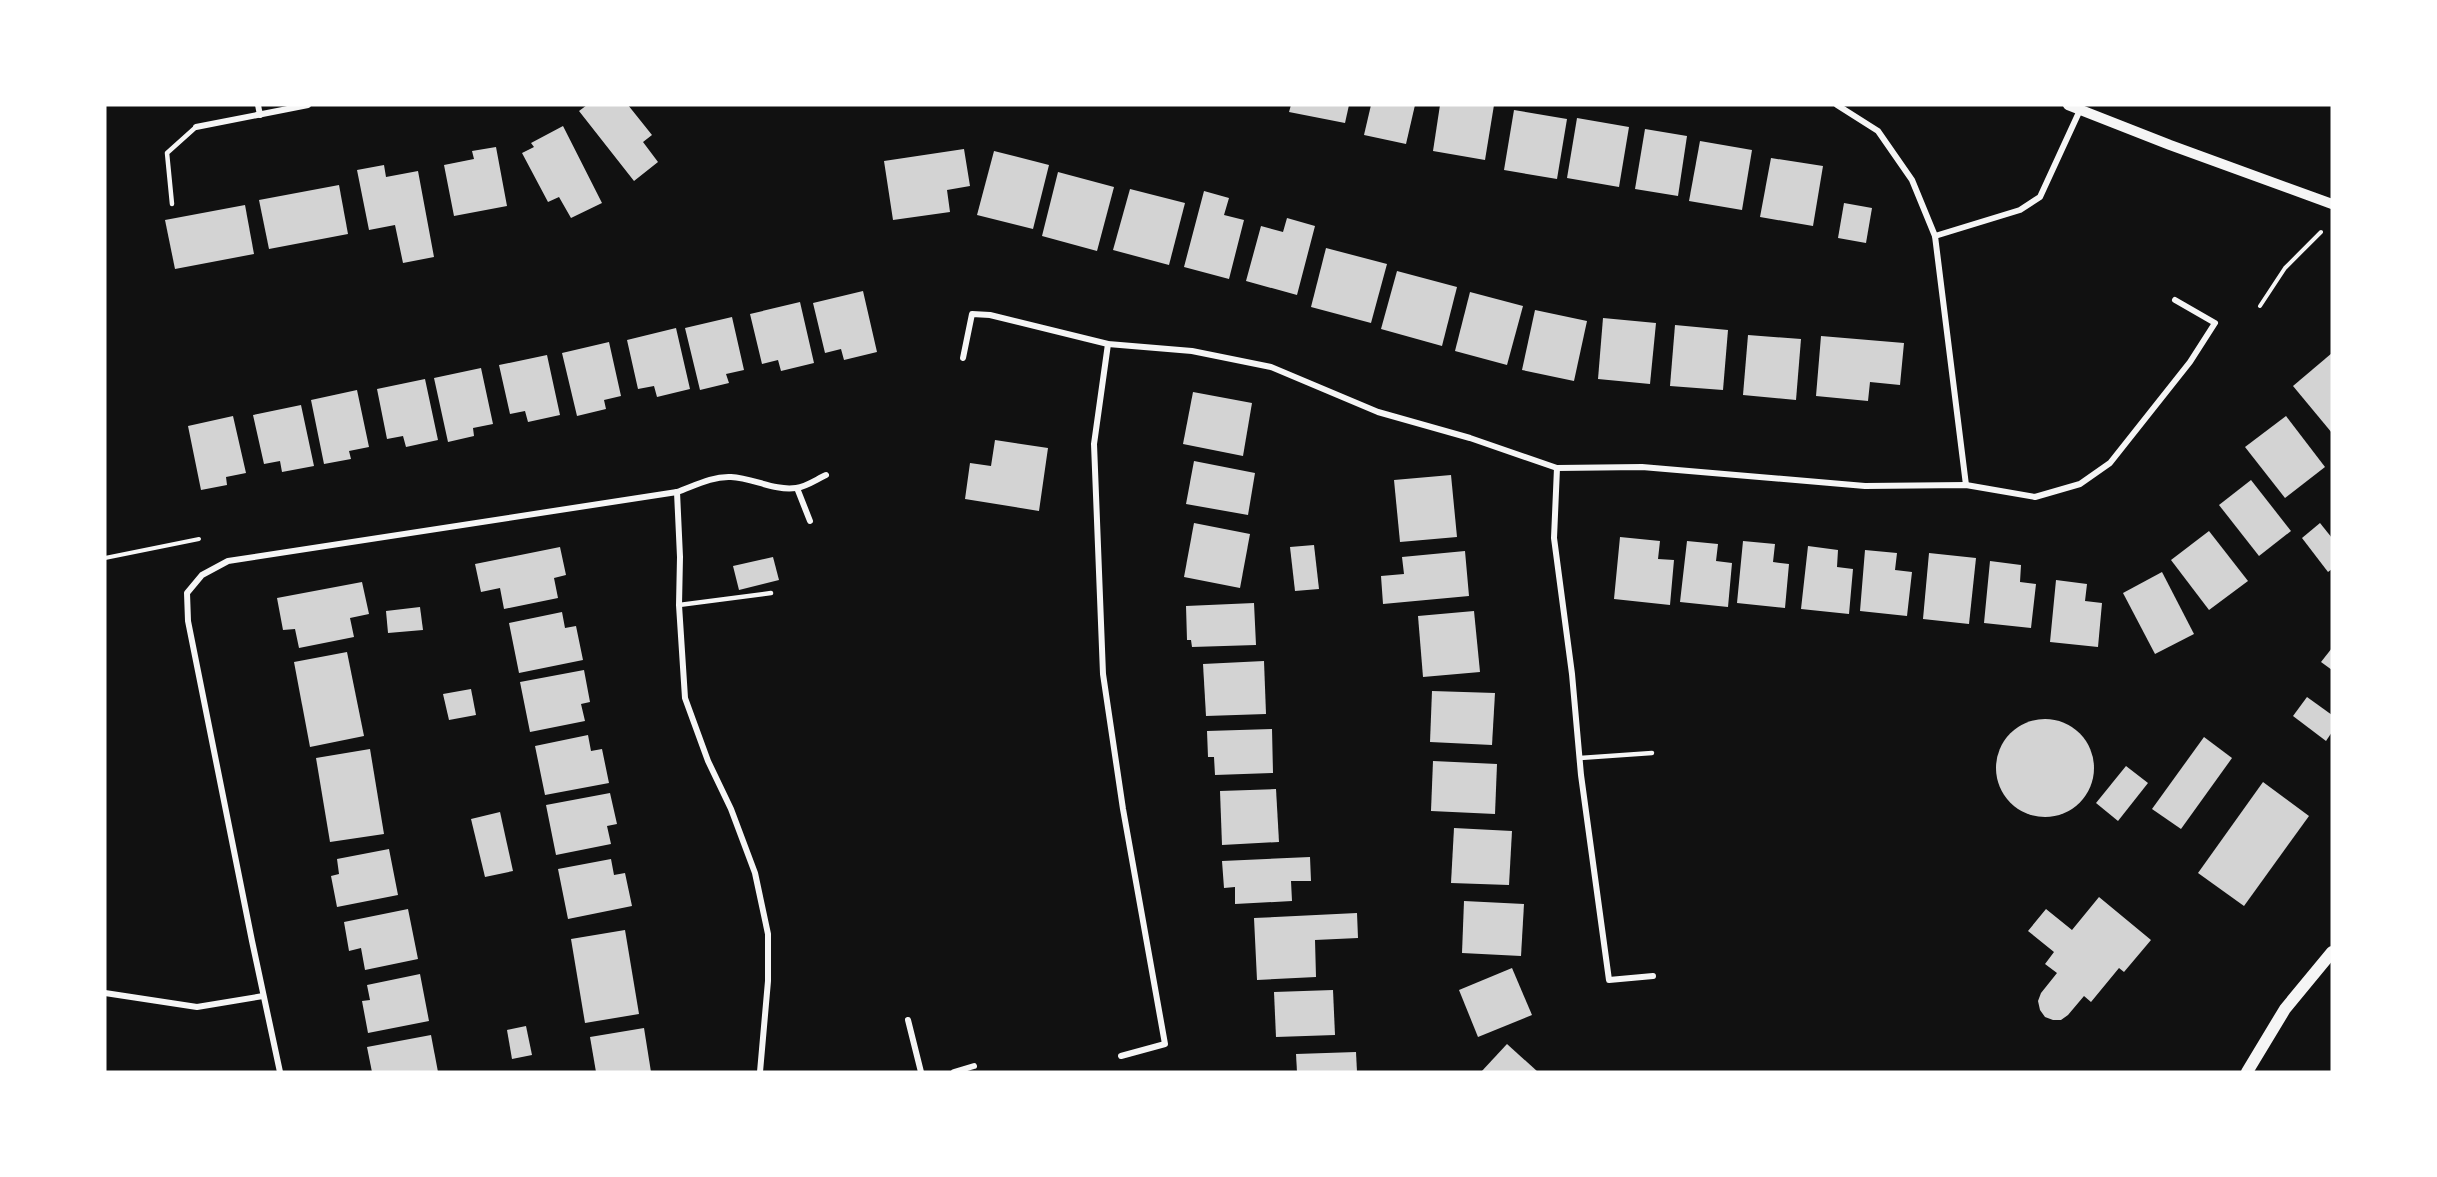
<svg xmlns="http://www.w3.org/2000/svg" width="2437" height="1177" font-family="Inter,sans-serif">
<rect width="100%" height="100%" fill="#111"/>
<g fill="#d3d3d3">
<path d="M587,105h41l24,30 -9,7 15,20 -24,19 -55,-70z"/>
<path d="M1291,105h58l-4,18 -56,-11z"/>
<path d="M1371,105h44l-9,39 -42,-9z"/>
<path d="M1440,105h54l-9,55 -52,-9z"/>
<path d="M1514,110l53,9 -10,60 -53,-9z"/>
<path d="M1577,118l52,9 -10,60 -52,-9z"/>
<path d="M563,126l39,77 -31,15 -12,-21 -11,5 -26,-49 12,-6 -3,-4z"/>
<path d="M1645,129l42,7 -9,60 -43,-7z"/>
<path d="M1700,141l52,9 -10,60 -53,-9z"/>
<path d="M496,147l11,59 -53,10 -10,-51 30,-6 -2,-8z"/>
<path d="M964,149l6,37 -23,4 3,22 -57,8 -9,-59z"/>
<path d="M994,151l55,14 -16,64 -56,-14z"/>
<path d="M1771,158l52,8 -10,60 -53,-9z"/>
<path d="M384,165l2,12 32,-6 16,86 -31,6 -8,-38 -26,5 -12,-60z"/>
<path d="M1058,172l56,15 -17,64 -55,-15z"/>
<path d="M339,185l9,49 -79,15 -10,-49z"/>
<path d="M1130,189l55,14 -16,62 -56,-15z"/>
<path d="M1204,191l25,7 -5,17 20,5 -15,59 -45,-12z"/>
<path d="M1844,203l28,5 -6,35 -28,-5z"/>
<path d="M245,205l9,49 -79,15 -10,-49z"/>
<path d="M1287,218l28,8 -18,69 -51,-14 15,-55 22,6z"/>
<path d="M1326,248l61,16 -16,59 -60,-16z"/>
<path d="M1397,271l60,16 -15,59 -61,-17z"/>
<path d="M863,291l14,61 -33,8 -3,-11 -16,4 -12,-50z"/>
<path d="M1470,292l53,14 -16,59 -52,-14z"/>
<path d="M800,302l14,61 -33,8 -3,-11 -16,4 -12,-50z"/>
<path d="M1535,310l52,11 -13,60 -52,-11z"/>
<path d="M732,317l12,53 -18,4 3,9 -29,7 -15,-62z"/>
<path d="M1603,318l53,5 -6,61 -52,-5z"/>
<path d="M1675,325l53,5 -5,60 -53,-4z"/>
<path d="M676,328l14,61 -33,8 -3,-11 -16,3 -11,-49z"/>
<path d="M1748,335l53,4 -5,61 -53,-5z"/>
<path d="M1821,336l83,7 -4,42 -30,-3 -2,19 -52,-5z"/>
<path d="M609,342l12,54 -17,4 2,9 -29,7 -15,-63z"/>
<path d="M2332,353v80l-39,-47z"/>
<path d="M547,355l13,60 -32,7 -3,-11 -15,3 -11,-49z"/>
<path d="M481,368l12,56 -20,4 1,8 -26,6 -14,-64z"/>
<path d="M425,379l13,61 -32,7 -3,-11 -16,3 -10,-50z"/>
<path d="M357,390l12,57 -20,4 2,8 -27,5 -13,-64z"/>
<path d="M1193,392l59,11 -9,53 -60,-12z"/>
<path d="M301,405l13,61 -32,6 -2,-11 -16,3 -11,-49z"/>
<path d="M233,416l13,57 -20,4 1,8 -26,5 -13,-64z"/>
<path d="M2286,416l39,51 -40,31 -40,-51z"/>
<path d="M995,440l53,8 -9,63 -74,-12 5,-36 21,3z"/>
<path d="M1194,461l61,12 -7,42 -62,-11z"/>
<path d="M1451,475l6,62 -57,5 -6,-62z"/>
<path d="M2251,480l40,51 -32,25 -40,-51z"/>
<path d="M1194,523l56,11 -10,54 -56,-11z"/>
<path d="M2320,523l12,15v31l-4,3 -26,-34z"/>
<path d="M2209,531l39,50 -39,29 -38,-50z"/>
<path d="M1620,537l40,4 -2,18 16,1 -4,45 -56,-6z"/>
<path d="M1687,541l31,3 -2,17 16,2 -4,44 -48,-5z"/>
<path d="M1743,541l32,3 -2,18 16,2 -4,44 -48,-5z"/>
<path d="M1314,545l5,44 -24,2 -5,-44z"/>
<path d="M1808,546l30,4 -1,17 16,2 -4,45 -48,-5z"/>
<path d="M560,547l6,28 -12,3 4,20 -54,11 -4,-21 -19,4 -6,-28z"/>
<path d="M1865,550l32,3 -2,17 17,2 -5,44 -47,-5z"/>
<path d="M1465,551l4,45 -86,8 -2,-28 23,-2 -2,-17z"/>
<path d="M1929,553l47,5 -7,66 -46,-5z"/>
<path d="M773,557l6,23 -40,10 -6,-24z"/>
<path d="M1990,561l31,4 -1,17 16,2 -5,44 -47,-5z"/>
<path d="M2162,572l32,62 -39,20 -32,-61z"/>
<path d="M2056,580l31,4 -2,17 17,2 -4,44 -48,-5z"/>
<path d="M362,582l7,32 -19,4 4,19 -55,11 -4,-19 -12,1 -6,-32z"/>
<path d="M1254,603l2,42 -64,2 -1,-7h-4l-1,-34z"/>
<path d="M420,607l3,23 -35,3 -2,-22z"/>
<path d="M1474,611l6,61 -57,5 -5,-61z"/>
<path d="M562,612l3,16 11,-2 7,34 -64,13 -10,-50z"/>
<path d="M2332,648v22l-11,-8z"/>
<path d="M347,652l17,84 -54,11 -16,-85z"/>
<path d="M1264,661l2,53 -60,2 -3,-52z"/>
<path d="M584,670l6,32 -9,2 4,17 -55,11 -10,-50z"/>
<path d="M471,689l5,26 -27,5 -6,-26z"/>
<path d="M1432,691l63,2 -3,52 -62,-3z"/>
<path d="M2307,697l25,18v17l-6,9 -33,-25z"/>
<circle cx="2045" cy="768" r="49"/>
<path d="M1272,729l1,44 -58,2 -1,-18h-6l-1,-26z"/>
<path d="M588,735l3,16 11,-2 7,34 -64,12 -10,-49z"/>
<path d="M2204,737l28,21 -51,71 -29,-20z"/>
<path d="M370,749l14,85 -54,8 -14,-84z"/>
<path d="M1433,761l64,3 -2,50 -64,-3z"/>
<path d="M2126,766l22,17 -30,38 -22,-18z"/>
<path d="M2263,782l46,34 -65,90 -46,-33z"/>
<path d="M1276,789l3,53 -57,3 -2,-54z"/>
<path d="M610,793l7,31 -10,2 4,18 -55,11 -10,-50z"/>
<path d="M500,812l13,59 -28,6 -14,-58z"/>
<path d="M1454,828l58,3 -3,54 -58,-2z"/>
<path d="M389,849l9,46 -61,12 -6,-31 8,-2 -2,-15z"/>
<path d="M1310,857l1,24h-20l1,20 -57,3v-17l-11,1 -2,-27z"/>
<path d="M611,859l3,16 11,-2 7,33 -64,13 -10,-50z"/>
<path d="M2099,897l52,43 -27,32 -5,-4 -28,34 -7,-6 -16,19 -7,5h-8l-8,-3 -5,-7 -2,-9 3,-8 16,-20 -12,-9 9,-12 -26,-21 18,-22 26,21z"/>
<path d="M1464,901l60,3 -3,52 -59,-3z"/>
<path d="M408,909l10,50 -53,11 -4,-22 -12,3 -5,-29z"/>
<path d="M1357,913l1,25 -43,2 1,37 -59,3 -3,-62z"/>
<path d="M625,930l14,84 -54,9 -14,-84z"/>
<path d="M1512,968l20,47 -54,22 -19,-47z"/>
<path d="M420,974l9,47 -61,12 -6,-32 8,-1 -3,-15z"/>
<path d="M1333,990l2,45 -59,2 -2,-45z"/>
<path d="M526,1026l6,29 -20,4 -5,-29z"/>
<path d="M644,1028l7,44h-55l-6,-35z"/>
<path d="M431,1035l7,37h-66l-5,-25z"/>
<path d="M1507,1044l31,28h-57z"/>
<path d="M1356,1052l1,20h-60l-1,-18z"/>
</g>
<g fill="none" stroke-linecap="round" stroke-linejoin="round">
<g stroke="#f5f5f5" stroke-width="4">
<path d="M2260,306l25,-38 36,-36"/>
<path d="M105,558l94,-19"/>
</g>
<g stroke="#f5f5f5" stroke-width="4.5">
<path d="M172,204l-5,-51 29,-26"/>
<path d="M679,605l92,-12"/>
<path d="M1580,758l72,-5"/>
</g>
<g stroke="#f5f5f5" stroke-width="6">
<path d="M258,105l2,10"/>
<path d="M1837,105l41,26 34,49 23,56 31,249"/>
<path d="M196,127l112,-22"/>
<path d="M1935,236l85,-26 20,-13 40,-87"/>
<path d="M1108,344l-14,100 9,230 20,135 42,235 -44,12"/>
<path d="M963,358l9,-44 18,1 118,29 84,7 79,16 107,45 92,26 87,30 85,-1 223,19 101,-1 69,12 45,-13 30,-21 80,-101 25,-39 -40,-23"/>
<path d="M1557,468l-3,70 18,136 9,101 28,205 44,-4"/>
<path d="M797,488l13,33"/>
<path d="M677,492l3,65 -1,48 6,93 23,63 23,48 24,64 13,61v47l-8,91"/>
<path d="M105,993l92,14 66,-11"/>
<path d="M908,1020l13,52"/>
<path d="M280,1072l-28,-131 -64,-320 -1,-28 15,-18 26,-14 449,-69c17,-6 35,-16 54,-15 22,1 43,14 65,11 10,-1 21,-9 30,-13"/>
<path d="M954,1072l20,-6"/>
</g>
<path stroke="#f5f5f5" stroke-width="10" d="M2068,105l102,40 162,59"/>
<path stroke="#f5f5f5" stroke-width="12" d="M2247,1072l38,-63 47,-57"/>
</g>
<rect width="2437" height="1177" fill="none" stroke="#ffffff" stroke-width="213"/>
</svg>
